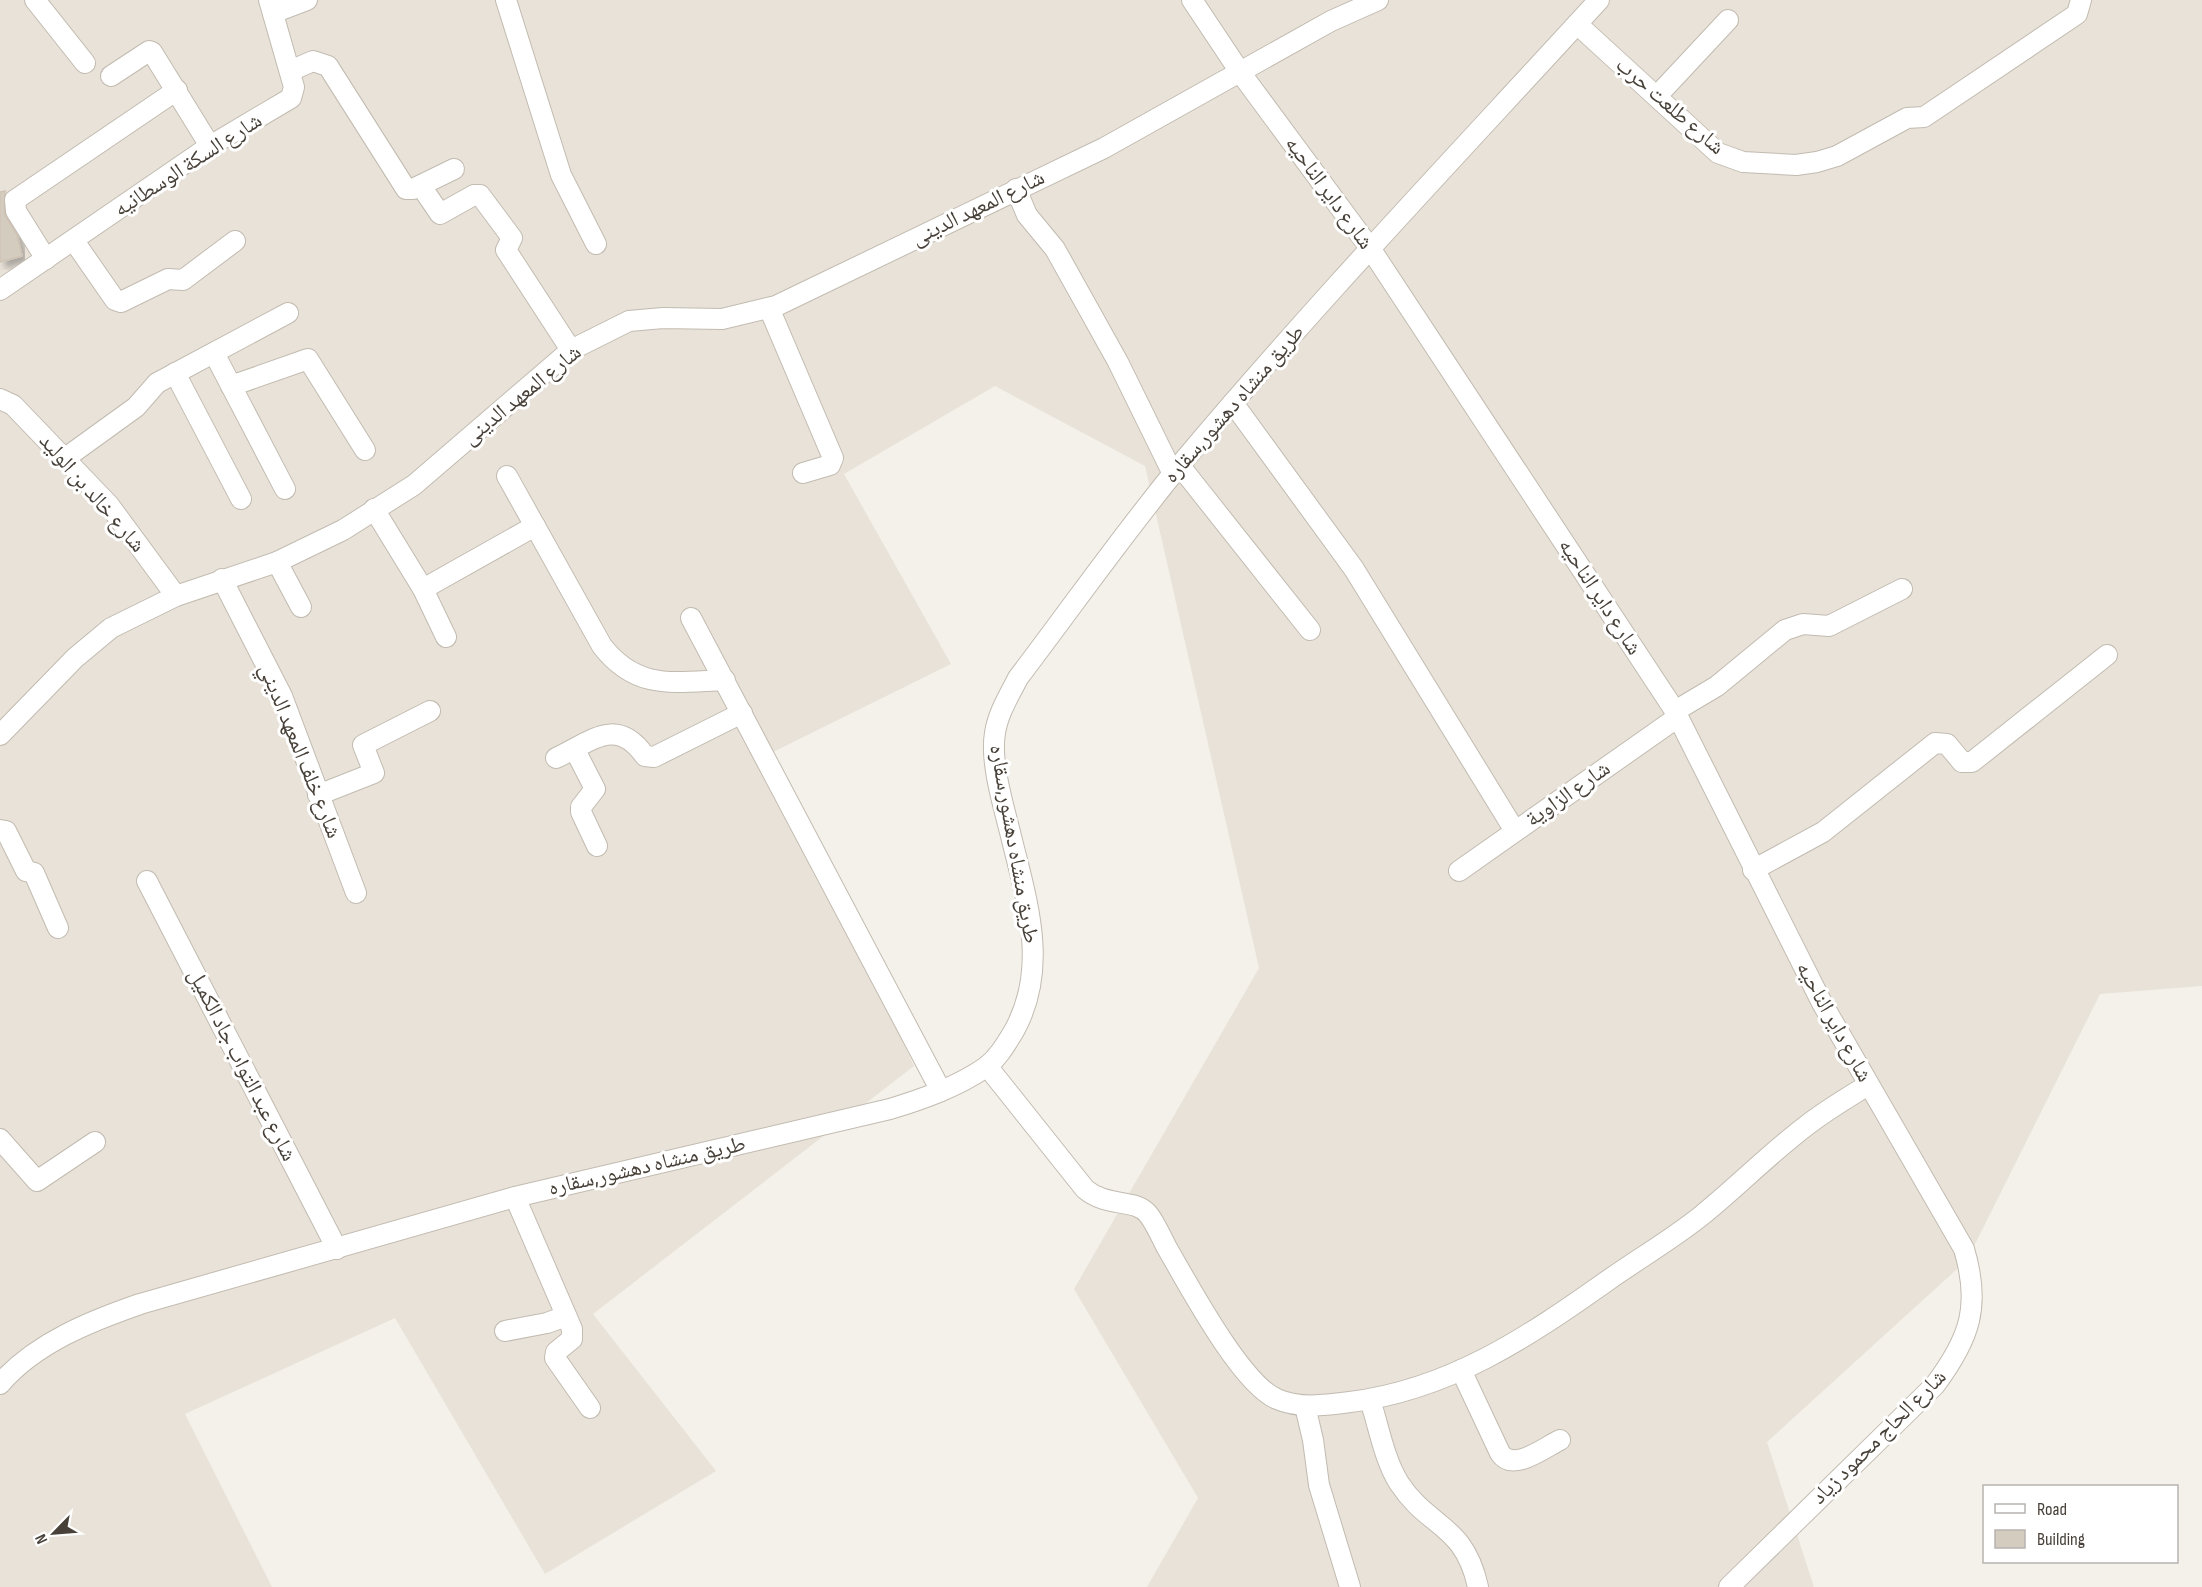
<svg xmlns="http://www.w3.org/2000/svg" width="2202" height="1587" font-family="'Sofia Sans Condensed','Noto Naskh Arabic',sans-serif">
<defs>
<filter id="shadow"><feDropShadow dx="5.5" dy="5.5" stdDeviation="3" flood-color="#0004"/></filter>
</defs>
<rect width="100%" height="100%" fill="#f4f1ea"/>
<path fill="#e8e2d9" d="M0,0h2202v986l-102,8 -133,266 -200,182 47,145h-667l51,-89 -124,-209 185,-321 -114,-502 -150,-80 -151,88 107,190 -182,90 145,312 -321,248 123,157 -171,103 -150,-256 -210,96 87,173h-272z"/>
<path fill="#d5ccc0" stroke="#d0c3b4" stroke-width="1.5" filter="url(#shadow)" d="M5,191l-1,22 13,22 5,21 -22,6v-70z"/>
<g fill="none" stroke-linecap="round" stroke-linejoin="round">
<g stroke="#c2bbb0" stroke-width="22">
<g id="minor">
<path d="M35,0l50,63"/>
<path d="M506,0l55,175 35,69"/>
<path d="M1192,0l48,72 130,176 305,463 147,292 142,246c17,57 6,89 -29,136l-206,202"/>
<path d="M273,13l34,-13"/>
<path d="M1577,24l141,129 25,9 53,3 21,-3 20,-6 70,-38 17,-1 153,-103 4,-14"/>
<path d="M290,71l23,-10 15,5 78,123h7l41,-20"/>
<path d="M111,76l38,-25 3,1 58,94"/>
<path d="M1657,96l71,-76"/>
<path d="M421,186l19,28 34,-19h6l32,43 -6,12 65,100"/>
<path d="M1016,189l11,26 28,34 63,113 55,112"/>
<path d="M74,241l41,59 6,2 47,-23 15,1 52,-39"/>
<path d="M46,259l-30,-48 -1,-11 162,-110"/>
<path d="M0,290l210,-144 81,-48 3,-11 -25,-87"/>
<path d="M769,308l64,150 -3,7 -27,8"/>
<path d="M214,353l71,136"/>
<path d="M175,373l66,126"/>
<path d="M231,386l77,-27 57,91"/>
<path d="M0,399l13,6 96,100 67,91"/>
<path d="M1233,403l121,166 161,262"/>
<path d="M64,459l72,-52 21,-24 131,-70"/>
<path d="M1180,466l130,164"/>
<path d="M507,476l95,170c35,45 72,36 123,34"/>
<path d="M374,509l49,80 23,48"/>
<path d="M277,562l24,45"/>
<path d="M222,579l60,117 74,197"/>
<path d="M423,589l112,-63"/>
<path d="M691,618l250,473"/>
<path d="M1675,711l42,-25 68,-56 18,-6 26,2 73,-37"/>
<path d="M0,735l75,-77 36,-30 65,-32 101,-34 66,-32 71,-45 157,-135 58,-29 34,-3 59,1 54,-13 328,-158 227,-127 47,-21"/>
<path d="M575,750l20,39 -14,18v5l16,34"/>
<path d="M556,758c35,-16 60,-43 89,-2l9,1 88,-44"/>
<path d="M318,795l56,-22 -11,-28 67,-34"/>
<path d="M0,830l6,1 20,40 8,2 24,55"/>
<path d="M1753,870l70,-38 112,-89 12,1 15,18h10l135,-107"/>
<path d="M1459,871l219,-154"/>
<path d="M147,881l190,368"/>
<path d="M987,1066l98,123c22,19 50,9 63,25 8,10 13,23 19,34 21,36 74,136 110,151 22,10 50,6 73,3 99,-12 178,-65 257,-121 31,-22 64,-41 94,-65 36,-29 68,-62 105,-90 19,-15 41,-28 62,-41"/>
<path d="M0,1139l37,42 58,-39"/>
<path d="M515,1197l57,132v10l-16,13 -1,6 35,50"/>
<path d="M505,1331l42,-8 19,-7"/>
<path d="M1461,1370l39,83c13,20 45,-6 60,-13"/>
<path d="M0,1384c35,-41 91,-63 140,-80l375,-107 375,-88c33,-10 67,-22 96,-42 12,-9 20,-23 28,-36 36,-65 12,-132 -4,-199 -7,-28 -20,-71 -15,-99 3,-20 14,-37 23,-55 54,-71 105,-144 162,-213 134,-160 278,-311 419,-465"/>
<path d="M1370,1400c9,27 14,59 29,83 30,46 65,40 79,104"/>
<path d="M1305,1406l8,34 6,45 31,102"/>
</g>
</g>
<use href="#minor" stroke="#fff" stroke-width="20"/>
</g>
<g text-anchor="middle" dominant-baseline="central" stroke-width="6" stroke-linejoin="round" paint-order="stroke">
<g font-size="22" fill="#484139" stroke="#fff">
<text transform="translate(1670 106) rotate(41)">شارع طلعت حرب</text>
<text transform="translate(188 165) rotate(-33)">شارع السكة الوسطانيه</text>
<text transform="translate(1329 193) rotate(54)">شارع داير الناحيه</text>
<text transform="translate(978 208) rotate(-26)">شارع المعهد الدينى</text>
<text transform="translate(522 395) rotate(-39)">شارع المعهد الدينى</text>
<text transform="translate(1234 404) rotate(-49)">طريق منشاه دهشور,سقاره</text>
<text transform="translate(92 493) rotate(49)">شارع خالد بن الوليد</text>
<text transform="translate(1600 597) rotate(57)">شارع داير الناحيه</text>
<text transform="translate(300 751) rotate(68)">شارع خلف المعهد الديني</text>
<text transform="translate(1568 794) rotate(-35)">شارع الزاوية</text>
<text transform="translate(1014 844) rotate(80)">طريق منشاه دهشور,سقاره</text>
<text transform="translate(1834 1022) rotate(61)">شارع داير الناحيه</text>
<text transform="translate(242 1065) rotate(63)">شارع عبد التواب جاد الكميل</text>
<text transform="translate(647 1166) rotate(-13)">طريق منشاه دهشور,سقاره</text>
<text transform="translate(1879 1437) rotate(-45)">شارع الحاج محمود زياد</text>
</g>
</g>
<rect x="1983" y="1485" width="195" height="78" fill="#ffffff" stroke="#b6b3b0" stroke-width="1.5"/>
<rect x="1995" y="1504" width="30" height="9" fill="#ffffff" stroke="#b6b3b0" stroke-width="1.5"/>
<text x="2037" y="1515" font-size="18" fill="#484139">Road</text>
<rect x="1995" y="1530" width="30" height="18" fill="#d5ccc0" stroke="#b6b3b0" stroke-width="1.5"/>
<text x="2037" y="1545" font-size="18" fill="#484139">Building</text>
<g transform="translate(54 1533) rotate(245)" stroke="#ffffff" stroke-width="4.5" paint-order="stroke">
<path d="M0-4.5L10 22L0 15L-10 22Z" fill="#484139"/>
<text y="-9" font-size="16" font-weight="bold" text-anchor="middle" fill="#484139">N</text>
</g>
</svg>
